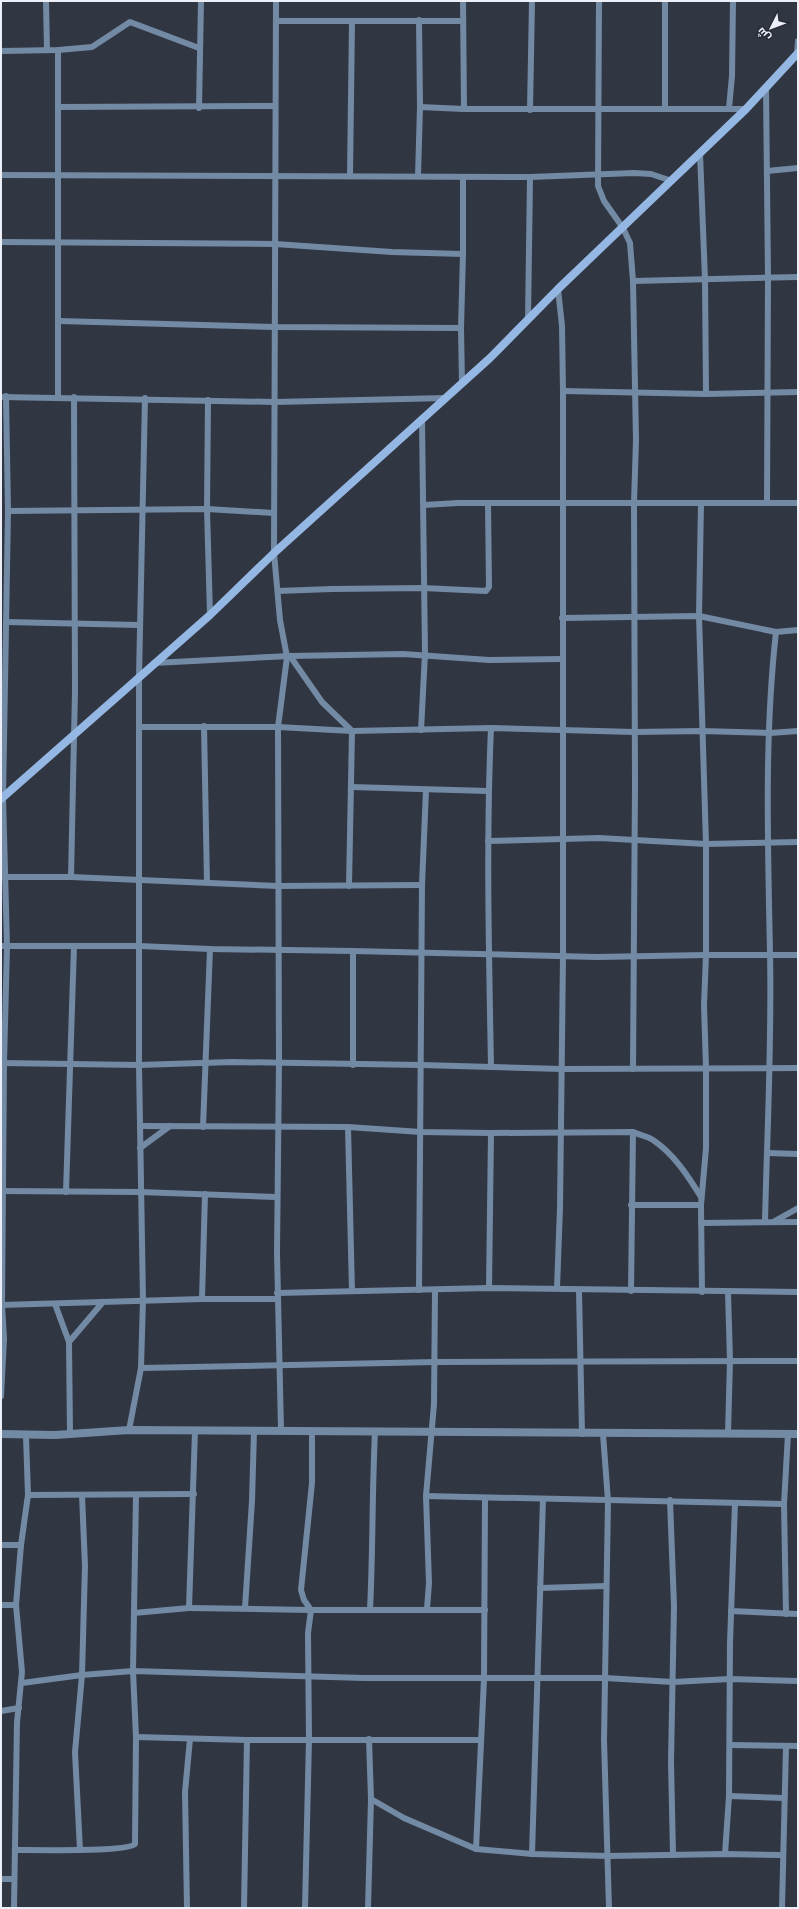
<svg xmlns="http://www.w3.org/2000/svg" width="799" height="1909" font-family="'DM Sans',Cairo,sans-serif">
<rect width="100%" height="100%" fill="#313643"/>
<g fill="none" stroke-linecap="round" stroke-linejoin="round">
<g stroke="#738aa4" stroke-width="6">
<path d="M46,1l1,49"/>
<path d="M276,1l-2,552 6,67 7,37 -9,70 1,336 -2,190 4,177"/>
<path d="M463,1l1,108"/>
<path d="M599,1l-1,185 6,15 19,27 7,15 3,38 3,159 -2,63 1,282 -2,284"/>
<path d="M276,21h187"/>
<path d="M1,51l57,-1 34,-3 38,-25 69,26"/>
<path d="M797,54l1,-13"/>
<path d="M766,87l2,190 -1,226"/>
<path d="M58,107l217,-1"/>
<path d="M420,107l44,2h282"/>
<path d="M199,108l2,-107"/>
<path d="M729,108l3,-32 1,-75"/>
<path d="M665,109v-108"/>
<path d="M530,110l2,-109"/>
<path d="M700,153l5,126 1,115"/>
<path d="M767,171l31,-3"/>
<path d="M1,175l529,2 104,-4 17,1 21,7"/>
<path d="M350,176l2,-155"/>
<path d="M418,176l2,-69 -1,-87"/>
<path d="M1,242l274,2 117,8 71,2"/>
<path d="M633,281l165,-4"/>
<path d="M528,320l2,-143"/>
<path d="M59,321l216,6 186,1"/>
<path d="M462,384l-1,-56 2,-74v-77"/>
<path d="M563,391l143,3 92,-2"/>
<path d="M1,397l274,5 171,-4"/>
<path d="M58,397v-347"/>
<path d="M208,400l-1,109 3,106"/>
<path d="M701,503l-2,113 7,228v111l-2,50 2,63v80l-5,57 1,87"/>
<path d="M424,505l34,-2h340"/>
<path d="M8,511l199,-2 67,4"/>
<path d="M278,591l54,-2 91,-1 63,3 3,-4 -1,-84"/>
<path d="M562,618l137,-2 77,16 22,-2"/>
<path d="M6,622l133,3"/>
<path d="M290,656l32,46 30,29 -3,155"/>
<path d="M154,663l136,-7 113,-2 86,6 73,-1"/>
<path d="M204,726l3,156"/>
<path d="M139,727h139l74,4 139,-3 143,4 68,-1 68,2 28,-2"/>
<path d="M421,730l4,-76 -3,-234"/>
<path d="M351,787l137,4"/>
<path d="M488,841l111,-3 107,6 92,-2"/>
<path d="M1,877h70l207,9 144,-1"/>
<path d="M71,877l4,-186 -1,-294"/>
<path d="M1,946h138l71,3 143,2 244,6 109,-2h92"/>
<path d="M353,951v114"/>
<path d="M1,1063l138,2 93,-3 189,3 141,4 236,-1"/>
<path d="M491,1067c-2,-113 -5,-226 0,-339"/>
<path d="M140,1126l208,1 73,5 70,1 142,-1c6,3 15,4 20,8 21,14 35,36 48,57"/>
<path d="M203,1127l7,-178"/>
<path d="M348,1127l4,164"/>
<path d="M140,1148l30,-22"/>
<path d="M767,1153l31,1"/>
<path d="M1,1191l139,1 136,5"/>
<path d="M66,1192l8,-246"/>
<path d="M631,1205h70"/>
<path d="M765,1222c2,-89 7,-179 5,-269 -2,-107 -6,-214 6,-321"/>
<path d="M773,1222l25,-14"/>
<path d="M701,1223l97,-1"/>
<path d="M489,1288l2,-155"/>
<path d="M557,1288l3,-80 3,-252v-565l-1,-65 -4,-37"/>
<path d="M419,1290l3,-405 4,-95"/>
<path d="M579,1291l3,143"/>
<path d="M631,1291l2,-159"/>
<path d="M728,1292l2,69 -2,72"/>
<path d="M277,1293l212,-5 309,4"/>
<path d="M202,1299l3,-105"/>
<path d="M55,1304l14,38 1,92"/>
<path d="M1,1305l201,-6h75"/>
<path d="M69,1342l34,-40"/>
<path d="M141,1368l295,-6 362,-1"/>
<path d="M1,1396l3,-57 -2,-34 2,-242 3,-117 -4,-149 5,-286 -2,-115"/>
<path d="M129,1430l12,-62 2,-68 -4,-235v-389l6,-278"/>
<path d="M603,1434l5,67 -4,239 5,168"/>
<path d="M28,1495l166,-1"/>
<path d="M426,1496l358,8"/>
<path d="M670,1500l4,106 -3,155 2,94"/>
<path d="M1,1545h20"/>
<path d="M540,1588l66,-2"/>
<path d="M1,1605h15"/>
<path d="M189,1608l122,2h174"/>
<path d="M245,1608l7,-107 2,-70"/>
<path d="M427,1609l2,-26 -3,-87 8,-92 1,-114"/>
<path d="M370,1610c3,-59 2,-118 5,-178"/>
<path d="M731,1611l67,3"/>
<path d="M134,1613l55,-5 6,-177"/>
<path d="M786,1614l-2,-110 4,-70"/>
<path d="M22,1683l60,-8 51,-4 231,7h241l68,4 57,-3 68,2"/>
<path d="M1,1711l18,-3"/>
<path d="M136,1737l111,3h234"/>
<path d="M730,1745l68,1"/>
<path d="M729,1796l55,2"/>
<path d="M371,1799l33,19 72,31 56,5 76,2 117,-2 57,1"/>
<path d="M476,1849l8,-170 1,-181"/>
<path d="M16,1850c16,0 112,2 119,-6l1,-107 -3,-66 3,-176"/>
<path d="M80,1850l-5,-98 7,-77 3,-109 -3,-71"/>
<path d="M532,1854l11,-355"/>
<path d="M725,1854l4,-58 1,-153 5,-140"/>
<path d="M1,1879h12"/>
<path d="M14,1908l3,-186 5,-50 -6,-67 5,-60 7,-50 -2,-59"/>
<path d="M187,1908l-2,-116 5,-53"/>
<path d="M244,1908l3,-168"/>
<path d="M305,1908l4,-169 -1,-106 3,-23 -7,-10 -3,-10 11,-107v-52"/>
<path d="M368,1908l3,-109 -2,-60"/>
<path d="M782,1908l4,-162"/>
</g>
<path stroke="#738aa4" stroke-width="8" d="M1,1434l54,1 74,-5 669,4"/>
<path stroke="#94b8e3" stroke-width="8" d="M1,799l209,-184 64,-62 216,-195 68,-69 188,-180 52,-56"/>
</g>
<rect width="799" height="1909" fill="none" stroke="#eceff7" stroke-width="4"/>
<g transform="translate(771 28) rotate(228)" stroke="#282c38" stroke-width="3" paint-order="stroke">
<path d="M0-3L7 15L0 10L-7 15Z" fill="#eceff7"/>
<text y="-6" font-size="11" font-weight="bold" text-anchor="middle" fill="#eceff7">ش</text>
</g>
</svg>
